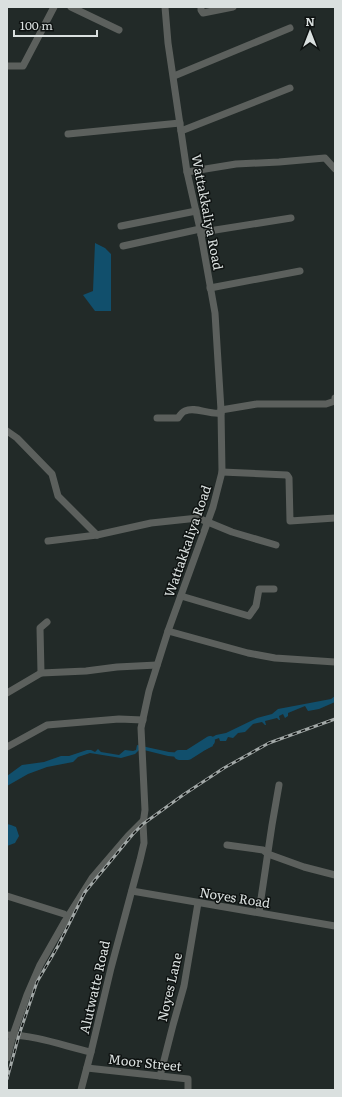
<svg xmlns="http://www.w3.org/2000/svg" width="342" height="1097" font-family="Literata,serif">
<rect width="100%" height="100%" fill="#222a28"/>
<g fill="#114f6c">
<path d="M95,243l10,5 6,6v57h-16l-12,-16 10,-4z"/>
<path d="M335,696v6l-16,7 -11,2 -3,-5 -17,7v3l-3,2 -2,-4 -4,2 1,4h-1l-2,-2 -12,3 1,4h-1l-3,-3 -9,2 -8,8 -7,1 -5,5 -5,-1 -2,4h-6l-1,-3 -8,3 2,5 -8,4 -10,-3 -7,11 -20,-2 -28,-7 -5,5 -14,4 -31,-5 -12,4 -5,5 -26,5 -19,7 -21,12v-10l15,-11 22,-3 17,-6h8l18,-6h4l4,2 3,-3 3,3 18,3 6,-5 8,1 3,-1 1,-5 32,7 16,1 31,-18 10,-2 31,-15 15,-4 6,-5 53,-10z"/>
<path d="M7,824l4,1 5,2 3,9 -4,7 -8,3z"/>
</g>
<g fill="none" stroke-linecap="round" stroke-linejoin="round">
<path stroke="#114f6c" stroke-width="10" d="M179,755h9l22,-14"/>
<g stroke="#5c605d" stroke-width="7">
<path d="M71,7l48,23"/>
<path d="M201,7v3l2,3 30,-6"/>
<path d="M7,66h16l31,-59"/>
<path d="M174,76l116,-48"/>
<path d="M181,131l109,-43"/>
<path d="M68,134l112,-11"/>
<path d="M187,172l49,-8 43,-2 46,-4 10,11"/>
<path d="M121,226l75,-15"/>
<path d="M201,235l8,-4 82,-13"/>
<path d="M123,246l77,-17"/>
<path d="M210,288l90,-17"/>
<path d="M221,410l36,-6h69l9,-3v-3"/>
<path d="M157,418h21c2,-3 4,-6 7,-7 10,-5 24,4 36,2"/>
<path d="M7,431l10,7 35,36 6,22 39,39"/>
<path d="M222,472l65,3 2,3 1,43 45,-3"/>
<path d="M48,541l49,-6 54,-12 47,-5 34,14 44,13"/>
<path d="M181,596l68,20 7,-10 3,-17h15"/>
<path d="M168,631l80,22 27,5 60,4"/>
<path d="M41,673l-1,-45 7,-6"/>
<path d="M7,693l34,-20 45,-2 31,-4 40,-2"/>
<path d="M7,747l40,-22 72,-6 24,1"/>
<path d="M227,845l36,5 5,4 36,13 31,8"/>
<path d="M132,891l203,35"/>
<path d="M7,896l57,18"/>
<path d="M259,912l13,-87 7,-40"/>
<path d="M7,1035c29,0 57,11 84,17"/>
<path d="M7,1058l6,-23 14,-40 13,-30 25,-44 27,-43 36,-42 16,-16"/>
<path d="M87,1068l101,11v11"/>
<path d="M160,1076l13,-51 11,-39 14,-83"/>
<path d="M81,1090l10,-38 20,-84 29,-108 4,-17 -1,-19 2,-14 -4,-82 8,-37 19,-60 45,-124 9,-35 -1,-62 -6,-97 -15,-84 -13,-57 -19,-129 -3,-36"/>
</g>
<g stroke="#a2a8a7" stroke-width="3">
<path id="rail" d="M7,1079l12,-44 18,-53 21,-36 27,-54 48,-58 10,-10 40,-29 41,-27 45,-25 66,-24"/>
</g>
<use href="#rail" stroke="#0e1211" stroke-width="1.5" stroke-dasharray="4.5" stroke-linecap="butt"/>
</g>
<g text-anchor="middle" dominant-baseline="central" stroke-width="3" stroke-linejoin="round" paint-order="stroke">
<g font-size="13" fill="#dae0df" stroke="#0e1211">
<text transform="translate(208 212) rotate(79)">Wattakkaliya Road</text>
<text transform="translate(187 541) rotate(-71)">Wattakkaliya Road</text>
<text transform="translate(235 897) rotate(9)">Noyes Road</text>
<text transform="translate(94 987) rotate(-77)">Alutwatte Road</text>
<text transform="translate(169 987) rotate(-77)">Noyes Lane</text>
<text transform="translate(145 1062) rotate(6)">Moor Street</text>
</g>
</g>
<rect width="342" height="1097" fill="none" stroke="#dae0df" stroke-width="16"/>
<g transform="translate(310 32)" stroke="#0e1211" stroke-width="3" paint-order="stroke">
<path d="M0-3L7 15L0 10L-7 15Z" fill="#dae0df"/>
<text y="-6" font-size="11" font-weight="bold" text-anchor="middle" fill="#dae0df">N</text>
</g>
<path d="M14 30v6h83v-6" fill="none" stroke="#dae0df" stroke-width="2"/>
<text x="20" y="30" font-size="12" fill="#dae0df" stroke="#0e1211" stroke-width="3" paint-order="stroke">100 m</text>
</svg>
